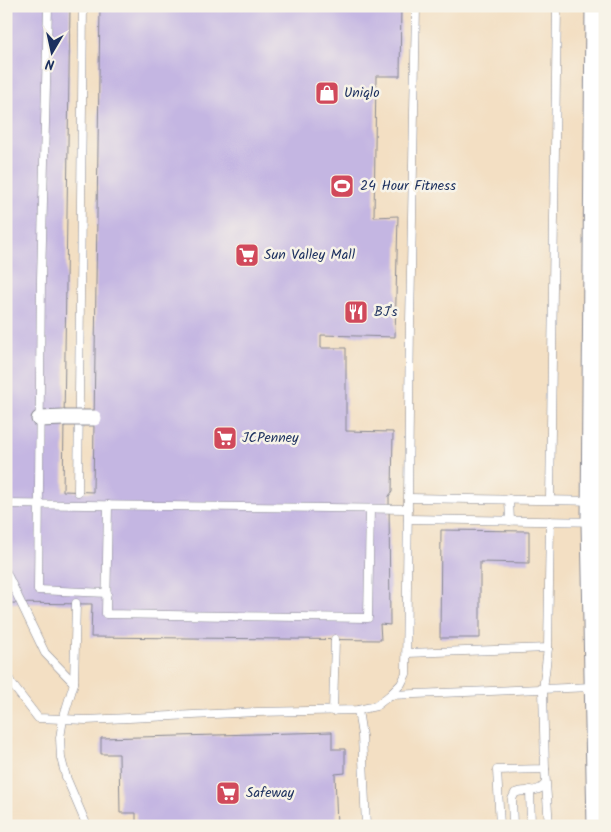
<svg xmlns="http://www.w3.org/2000/svg" width="611" height="832" font-family="Kalam,sans-serif">
<rect width="100%" height="100%" fill="#f7f3e8"/>
<filter id="ink" filterUnits="userSpaceOnUse"><feTurbulence type="fractalNoise" baseFrequency=".02" numOctaves="2"/><feDisplacementMap in="SourceGraphic" scale="10" xChannelSelector="R" yChannelSelector="G"/><feConvolveMatrix kernelMatrix="1 2 1 2 8 2 1 2 1" color-interpolation-filters="sRGB"/></filter>
<filter id="wash" filterUnits="userSpaceOnUse"><feTurbulence type="fractalNoise" baseFrequency=".0096" numOctaves="4" result="noise"/><feDisplacementMap in="SourceGraphic" scale="20" xChannelSelector="R" yChannelSelector="G"/><feGaussianBlur stdDeviation="1.12" result="paint"/><feColorMatrix in="noise" values="0 0 0 0 0 0 0 0 0 0 0 0 0 0 0 0 0 1.4 0 .05"/><feComposite in="paint" operator="in"/></filter>
<g filter="url(#wash)">
<rect width="100%" height="100%" fill="#f3dfc3"/>
<g id="blocks">
<g fill="#c4b6e2">
<path d="M6,6h64l-7,485 30,1 7,-486h301l-1,70h-24l-2,141 24,-1 -3,121 -74,-2v13h25v83l47,1 -1,60 -3,4 1,129 -10,-1 1,16 -290,-3 1,-33 -86,-1z"/>
<path d="M441,530l88,1v32l-49,-1v76h-40z"/>
<path d="M332,732v17h13v24l-10,1 2,52h-201v-13h-16l-1,-59h-18v-16z"/>
</g>
</g>
</g>
<g filter="url(#ink)">
<use href="#blocks" fill-opacity="0" stroke="#878790" stroke-width="1"/>
<g fill="none" stroke-linecap="round" stroke-linejoin="round">
<g stroke="#878790" stroke-width="9">
<g id="lane">
<path d="M48,6l-7,273 -3,311 69,3"/>
<path d="M78,492l5,-486"/>
<path d="M409,498l196,3"/>
<path d="M509,499l1,22"/>
<path d="M550,499l7,-493"/>
<path d="M6,504l402,5"/>
<path d="M108,505l-2,109 262,4 2,-109"/>
<path d="M408,519l197,3"/>
<path d="M6,572l39,81 29,30"/>
<path d="M76,603l-2,80 -11,36 -3,19 1,20 5,19 21,49"/>
<path d="M407,653l141,-5 2,-127"/>
<path d="M6,672l5,11 27,35 48,2 171,-8 101,-2 18,-4 14,-11 203,-8"/>
<path d="M390,695l11,-11 5,-10 4,-351 6,-317"/>
<path d="M358,710l4,26 4,90"/>
<path d="M333,711l2,-72"/>
<path d="M545,769l4,57"/>
<path d="M530,790l1,36"/>
<path d="M500,826l-3,-56 48,-1 -2,-79 5,-42"/>
<path d="M513,826l-1,-27 3,-6c9,-4 24,1 30,-9"/>
</g>
</g>
<g stroke="#878790" stroke-width="17">
<path id="street" d="M39,419l25,-1"/>
</g>
<g stroke="#878790" stroke-width="23">
<path id="secondary" d="M596,6l-4,516 6,304"/>
</g>
<use href="#lane" stroke="#fff" stroke-width="8"/>
<use href="#street" stroke="#fff" stroke-width="15"/>
<use href="#secondary" stroke="#fff" stroke-width="21"/>
<g stroke="#878790" stroke-width="17" stroke-linecap="butt">
<path id="street-bridge" d="M64,418h30"/>
</g>
<use href="#street-bridge" stroke="#fff" stroke-width="15"/>
</g>
</g>
<defs>
<g id="shop-square" transform="scale(1.25)"><rect x="-9" y="-9" width="18" height="18" rx="4" fill="#d1495b" stroke="#f7f3e8"/><path d="M-5-2.5h2.3a2.7 3.5 0 0 1 5.4 0H5L5.5 6h-11ZM-1.5-2.5h3a1.5 2.3 0 0 0-3 0Z" fill="#fff"/></g>
<g id="stadium-square" transform="scale(1.25)"><rect x="-9" y="-9" width="18" height="18" rx="4" fill="#d1495b" stroke="#f7f3e8"/><path d="M0-5a6.5 5 0 1 0 0 10a6.5 5 0 1 0 0-10ZM-3.5-1.8h7v3.6h-7Z" fill="#fff"/></g>
<g id="supermarket-square" transform="scale(1.25)"><rect x="-9" y="-9" width="18" height="18" rx="4" fill="#d1495b" stroke="#f7f3e8"/><path d="M-6-5.5h2.5l.6 2H6L4.5 2H-2.5L-4.4-4H-6ZM-1.5 3.2a1.3 1.3 0 1 0 .1 0ZM3 3.2a1.3 1.3 0 1 0 .1 0Z" fill="#fff"/></g>
<g id="restaurant-square" transform="scale(1.25)"><rect x="-9" y="-9" width="18" height="18" rx="4" fill="#d1495b" stroke="#f7f3e8"/><path d="M-5-6h1v4h1v-4h1v4h1v-4h1v5L-1.5 .5V6h-2V.5L-5-1ZM5-6V6H3V1.5H1.5Q1.5-4 5-6Z" fill="#fff"/></g>
</defs>
<g fill-rule="evenodd">
<use href="#shop-square" x="327" y="93"/>
<use href="#stadium-square" x="342" y="186"/>
<use href="#supermarket-square" x="247" y="255"/>
<use href="#restaurant-square" x="356" y="312"/>
<use href="#supermarket-square" x="225" y="438"/>
<use href="#supermarket-square" x="228" y="793"/>
</g>
<g text-anchor="middle" dominant-baseline="central" stroke-width="5" stroke-linejoin="round" paint-order="stroke">
<g font-size="14" fill="#1b2f5e" stroke="#f7f3e8" text-anchor="start">
<text x="344" y="93">Uniqlo</text>
<text x="360" y="186">24 Hour Fitness</text>
<text x="264" y="255">Sun Valley Mall</text>
<text x="374" y="312">BJ's</text>
<text x="242" y="438">JCPenney</text>
<text x="246" y="793">Safeway</text>
</g>
</g>
<rect width="611" height="832" fill="none" stroke="#f7f3e8" stroke-width="25"/>
<g transform="translate(52 52) rotate(189)" stroke="#f7f3e8" stroke-width="4" paint-order="stroke">
<path d="M0-4L9 19L0 12L-9 19Z" fill="#1b2f5e"/>
<text y="-8" font-size="14" font-weight="bold" text-anchor="middle" fill="#1b2f5e">N</text>
</g>
</svg>
